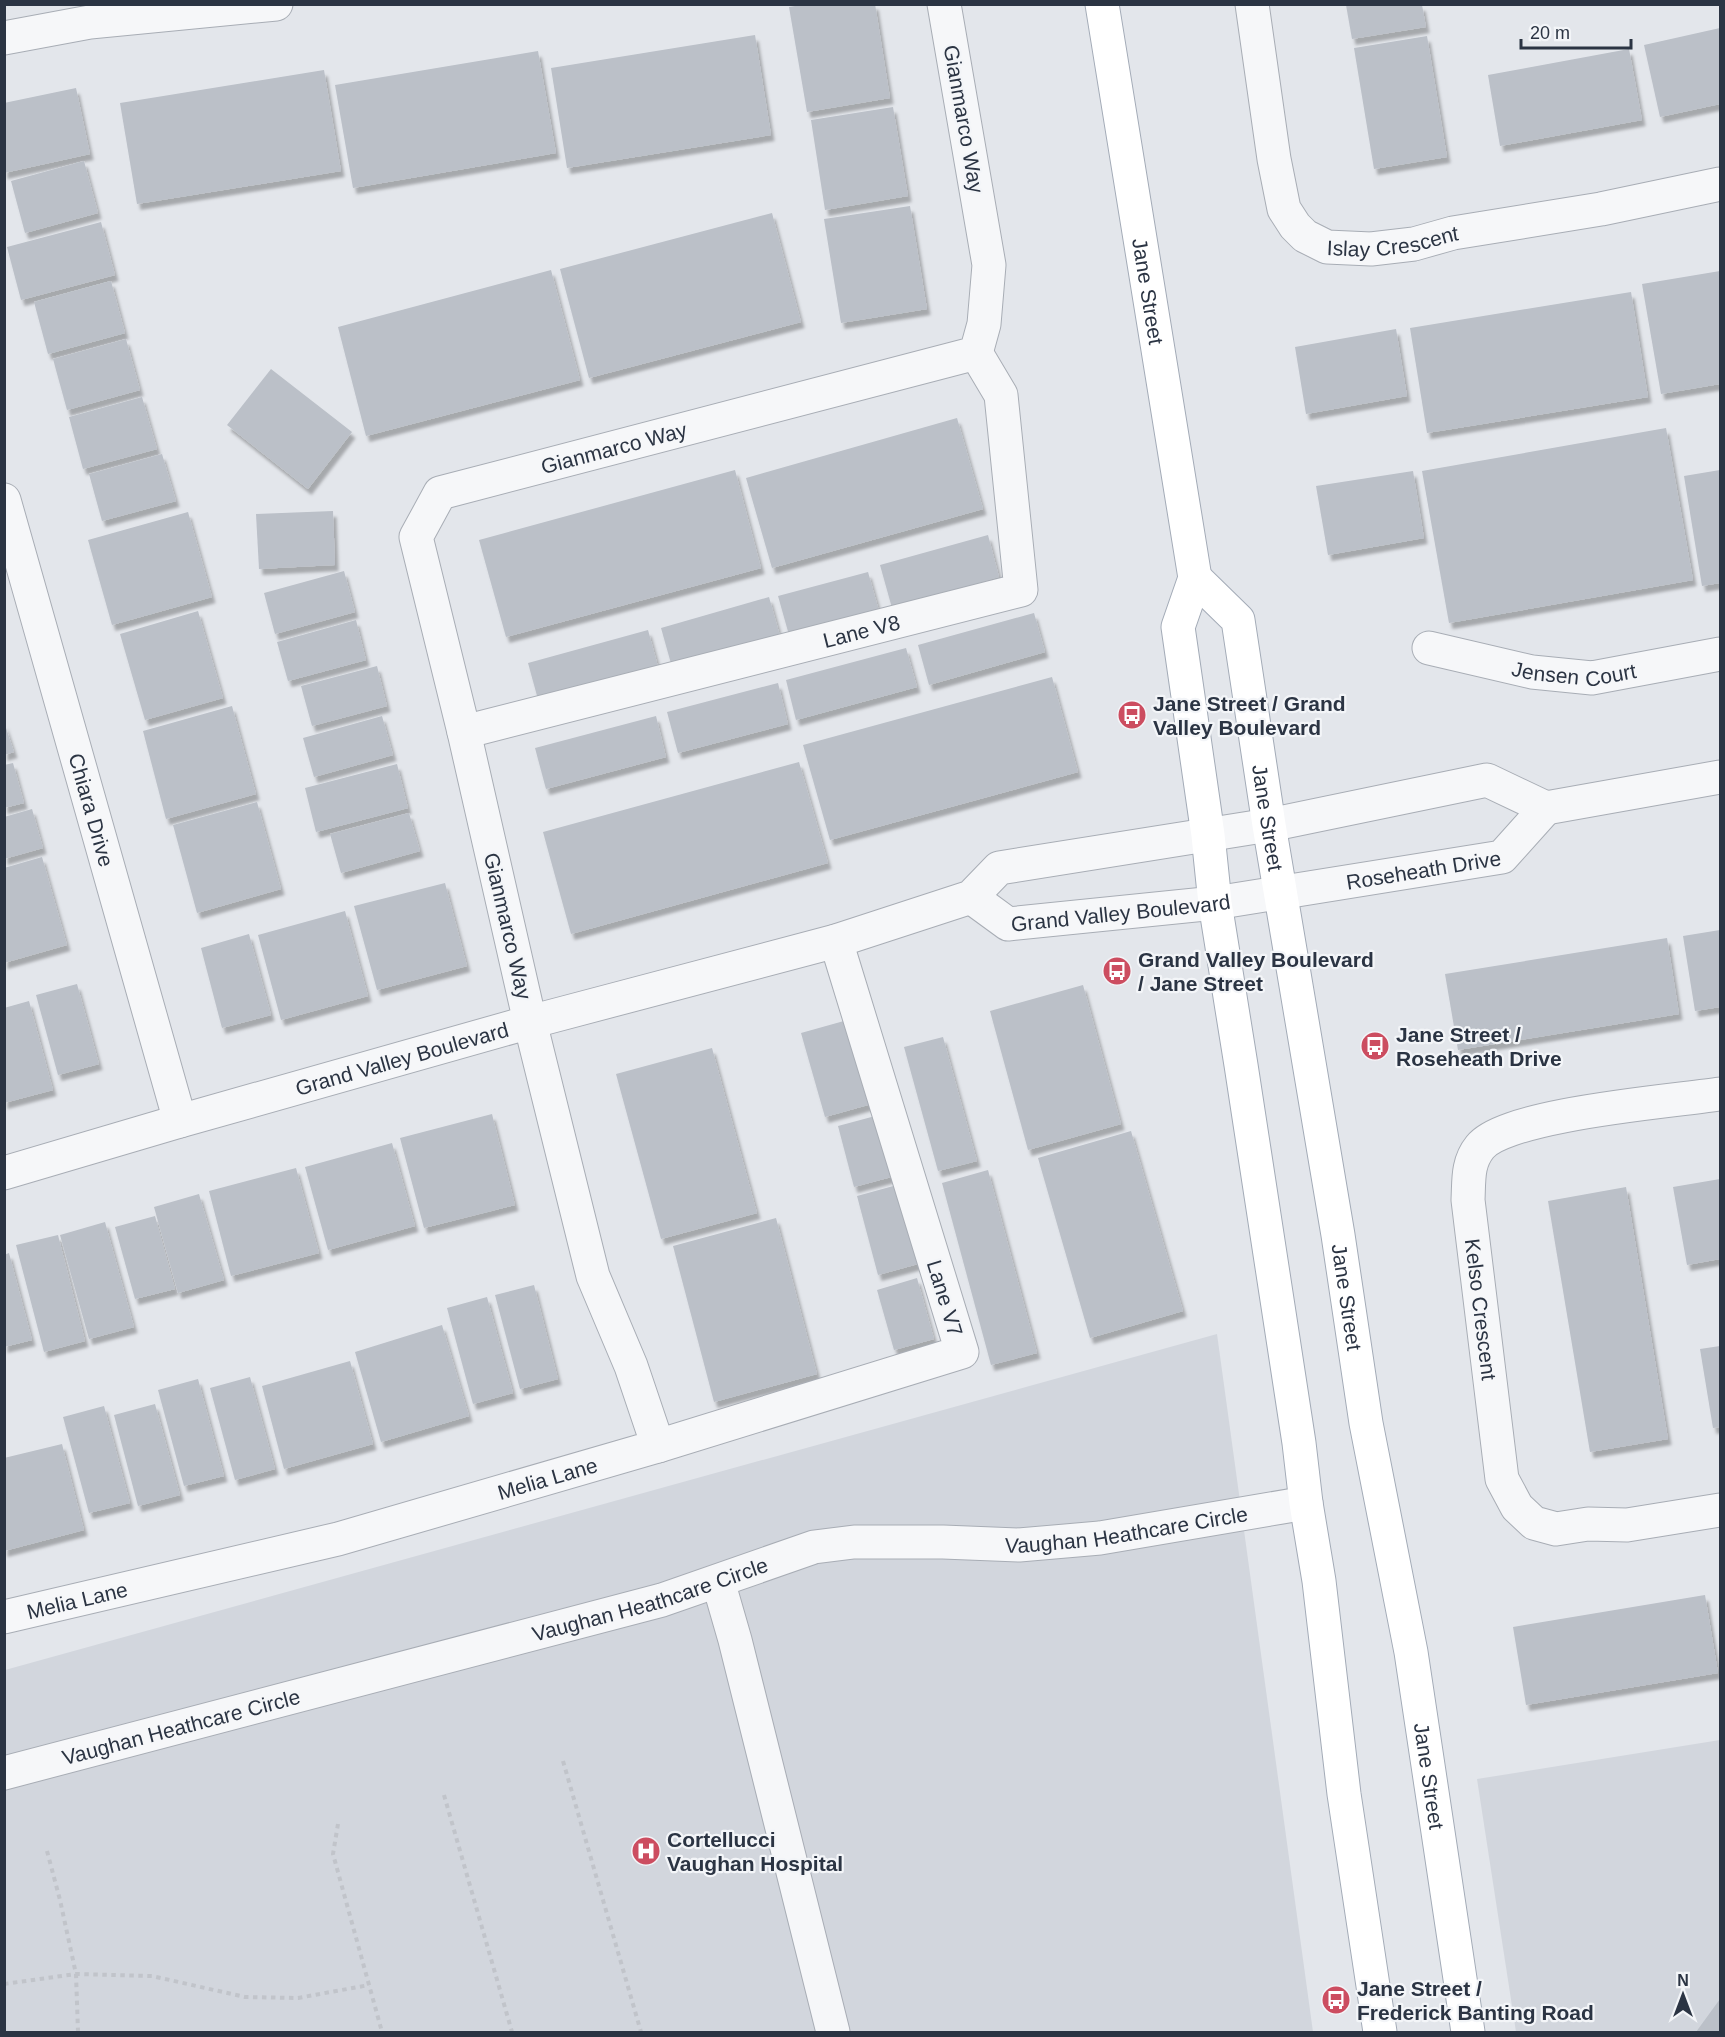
<svg xmlns="http://www.w3.org/2000/svg" width="1725" height="2037" font-family="Helvetica,sans-serif">
<defs>
<filter id="shadow"><feDropShadow dx="3.5" dy="6" stdDeviation="1.5" flood-color="#0004"/></filter>
</defs>
<rect width="100%" height="100%" fill="#e3e6eb"/>
<g fill="#d2d6dd">
<path d="M1217,1334l96,698h-1308v-362z"/>
<path d="M1720,1740v292h-204l-39,-253z"/>
</g>
<g fill="#bbc0c8" filter="url(#shadow)">
<path d="M807,4h68l15,94 -83,14 -18,-105z"/>
<path d="M1346,5h76l4,22 -74,12z"/>
<path d="M1720,28v76l-60,13 -16,-72z"/>
<path d="M755,35l16,100 -204,33 -16,-100z"/>
<path d="M1427,36l20,121 -73,12 -20,-121z"/>
<path d="M1629,49l13,71 -142,26 -12,-71z"/>
<path d="M538,51l18,102 -203,35 -18,-103z"/>
<path d="M324,70l17,101 -204,33 -17,-101z"/>
<path d="M76,88l14,66 -86,19v-70z"/>
<path d="M893,107l15,89 -83,14 -14,-90z"/>
<path d="M84,161l14,52 -73,20 -14,-52z"/>
<path d="M910,206l17,103 -86,14 -17,-104z"/>
<path d="M772,213l29,109 -212,56 -29,-109z"/>
<path d="M101,222l14,53 -94,25 -14,-53z"/>
<path d="M551,270l29,110 -214,56 -28,-109z"/>
<path d="M1720,271v113l-59,10 -19,-110z"/>
<path d="M111,281l14,52 -77,21 -14,-52z"/>
<path d="M1631,292l17,105 -221,36 -17,-105z"/>
<path d="M1396,329l11,67 -101,18 -11,-67z"/>
<path d="M126,339l14,51 -73,20 -14,-51z"/>
<path d="M271,369l81,63 -44,57 -81,-64z"/>
<path d="M142,397l15,52 -74,20 -14,-52z"/>
<path d="M957,418l26,91 -211,59 -26,-90z"/>
<path d="M1666,428l27,152 -244,43 -27,-152z"/>
<path d="M162,454l14,47 -74,20 -13,-47z"/>
<path d="M735,470l26,98 -255,69 -27,-97z"/>
<path d="M1720,470v113l-18,3 -18,-110z"/>
<path d="M1413,471l11,67 -96,17 -12,-69z"/>
<path d="M333,511l2,54 -76,4 -3,-55z"/>
<path d="M188,512l24,85 -100,28 -24,-85z"/>
<path d="M988,535l11,42 -107,31 -12,-43z"/>
<path d="M344,571l11,41 -80,22 -11,-41z"/>
<path d="M868,572l11,39 -90,24 -11,-39z"/>
<path d="M769,597l11,39 -108,31 -11,-39z"/>
<path d="M198,611l25,87 -78,22 -25,-86z"/>
<path d="M1034,613l11,39 -116,33 -11,-40z"/>
<path d="M356,620l10,40 -78,21 -11,-39z"/>
<path d="M648,630l11,40 -120,33 -11,-40z"/>
<path d="M906,648l11,39 -121,33 -10,-40z"/>
<path d="M377,666l10,40 -75,20 -11,-40z"/>
<path d="M1052,677l26,95 -248,68 -27,-95z"/>
<path d="M778,683l10,41 -110,29 -11,-41z"/>
<path d="M232,706l24,88 -90,25 -23,-88z"/>
<path d="M382,716l11,39 -79,22 -11,-39z"/>
<path d="M656,716l10,41 -120,32 -11,-41z"/>
<path d="M4,722l10,30 -10,3z"/>
<path d="M799,762l29,101 -257,71 -28,-102z"/>
<path d="M13,763l11,40 -20,5v-43z"/>
<path d="M397,764l11,44 -92,24 -11,-44z"/>
<path d="M257,802l24,87 -84,24 -24,-88z"/>
<path d="M32,809l11,39 -39,11v-42z"/>
<path d="M409,813l11,38 -79,22 -11,-39z"/>
<path d="M42,857l25,88 -63,18v-95z"/>
<path d="M445,883l22,83 -90,24 -23,-84z"/>
<path d="M345,911l23,85 -87,24 -23,-85z"/>
<path d="M1720,930v77l-25,4 -12,-75z"/>
<path d="M249,934l22,81 -49,13 -21,-80z"/>
<path d="M1667,938l12,76 -221,36 -13,-76z"/>
<path d="M77,984l22,80 -41,11 -22,-80z"/>
<path d="M1083,985l38,139 -93,26 -38,-139z"/>
<path d="M29,1001l24,89 -49,13v-95z"/>
<path d="M851,1019l24,84 -50,14 -24,-84z"/>
<path d="M943,1037l34,124 -39,10 -34,-124z"/>
<path d="M712,1048l45,165 -96,26 -45,-165z"/>
<path d="M492,1114l23,91 -91,23 -24,-90z"/>
<path d="M879,1115l16,61 -41,11 -16,-61z"/>
<path d="M1131,1131l52,180 -93,27 -52,-180z"/>
<path d="M392,1143l23,83 -87,24 -23,-83z"/>
<path d="M296,1168l23,85 -88,23 -22,-85z"/>
<path d="M988,1170l49,183 -46,12 -49,-182z"/>
<path d="M1720,1179v80l-33,6 -14,-78z"/>
<path d="M897,1185l21,79 -40,11 -21,-79z"/>
<path d="M1626,1187l42,252 -78,13 -42,-251z"/>
<path d="M199,1194l25,86 -46,13 -24,-86z"/>
<path d="M155,1216l20,73 -40,10 -20,-72z"/>
<path d="M776,1218l41,156 -103,28 -41,-156z"/>
<path d="M105,1222l29,105 -45,12 -29,-104z"/>
<path d="M58,1235l27,106 -41,11 -28,-107z"/>
<path d="M9,1253l23,87 -28,7v-92z"/>
<path d="M917,1278l17,61 -40,11 -17,-60z"/>
<path d="M534,1285l24,94 -38,10 -25,-94z"/>
<path d="M487,1297l26,96 -40,11 -26,-96z"/>
<path d="M442,1325l27,91 -88,26 -26,-90z"/>
<path d="M1720,1346v81l-7,1 -13,-79z"/>
<path d="M350,1361l23,83 -89,25 -22,-83z"/>
<path d="M250,1377l25,92 -40,11 -25,-92z"/>
<path d="M198,1379l26,97 -40,10 -26,-96z"/>
<path d="M155,1404l25,91 -42,11 -24,-91z"/>
<path d="M104,1406l26,97 -41,10 -26,-96z"/>
<path d="M62,1444l22,86 -80,21v-93z"/>
<path d="M1705,1595l13,78 -192,32 -13,-78z"/>
<path d="M1720,1999v33h-24z"/>
</g>
<g fill="none" stroke-linecap="round" stroke-linejoin="round">
<g stroke="#a8adb5" stroke-width="35">
<g id="minor">
<path id="s1" d="M1252,4l22,155 10,50 11,17 10,10 22,11 44,2 43,-5 39,-11 148,-24 119,-25"/>
<path d="M4,38l86,-16 186,-18"/>
<path id="s2" d="M4,500l176,621"/>
<path id="s3" d="M1429,648l103,24 60,6 128,-24"/>
<path id="s4" d="M464,732l557,-142 -20,-195 -25,-42"/>
<path id="s5" d="M971,897l37,27 207,-21 287,-46 44,-49"/>
<path id="s6" d="M1720,1094c-46,7 -214,20 -240,53 -13,16 -11,34 -12,53l34,279 15,28 17,16 22,6 32,-5 39,1 93,-15"/>
<path id="s7" d="M4,1173l176,-52 350,-99 306,-81 135,-44 28,-29 270,-43 218,-45 59,28 174,-31"/>
<path d="M658,1446l304,-94 -126,-411"/>
<path d="M718,1581l17,59 98,392"/>
<path id="s8" d="M4,1617l334,-78 320,-93 -27,-80 -38,-90 -63,-254 -66,-290 -48,-195 24,-44 536,-140 8,-29 5,-59 -45,-261"/>
<path id="s9" d="M4,1773l658,-173 152,-53 40,-5h89l76,3 81,-7 206,-35"/>
</g>
</g>
<g stroke="#a3abb7" stroke-width="35">
<g id="major">
<path id="s10" d="M1102,4l93,574 -17,49 30,208 7,68 26,162 58,378 7,60 13,78 25,213 36,238"/>
<path id="s11" d="M1195,578l43,42 31,205 69,410 28,188 45,229 57,380"/>
</g>
</g>
<g stroke="#c1c4ca" stroke-width="4" stroke-dasharray="4.5 4.5" stroke-linecap="butt">
<path d="M563,1761l78,271"/>
<path d="M444,1795l68,237"/>
<path d="M338,1824l-5,30 49,178"/>
<path d="M47,1851l13,49 16,74 2,58"/>
<path d="M4,1984l72,-10 76,2 93,21 53,1 71,-13"/>
</g>
<use href="#minor" stroke="#f6f7f9" stroke-width="33"/>
<use href="#major" stroke="#fff" stroke-width="33"/>
</g>
<defs>
<g id="bus-disc" transform="scale(1.5)"><circle r="9.5" fill="#cc4d60" stroke="#f3f5f8"/><path d="M-5-6H5V4H4V6H2V4H-2V6H-4V4H-5ZM-3.5-4V0h7V-4ZM-3.5 1.2v1.5H-2V1.2ZM2 1.2v1.5H3.5V1.2Z" fill="#fff"/></g>
<g id="hospital-disc" transform="scale(1.5)"><circle r="9.5" fill="#cc4d60" stroke="#f3f5f8"/><path d="M-5-5h3v3.5h4V-5h3V5h-3V1.5h-4V5h-3Z" fill="#fff"/></g>
</defs>
<g fill-rule="evenodd">
<use href="#bus-disc" x="1132" y="715"/>
<use href="#bus-disc" x="1117" y="971"/>
<use href="#bus-disc" x="1375" y="1046"/>
<use href="#hospital-disc" x="646" y="1851"/>
<use href="#bus-disc" x="1336" y="2000"/>
</g>
<g text-anchor="middle" dominant-baseline="central" stroke-width="4.5" stroke-linejoin="round" paint-order="stroke">
<g font-size="21" fill="#2b3443" stroke="#f3f5f8">
<text transform="translate(964 119) rotate(80)">Gianmarco Way</text>
<text stroke="none"><textPath href="#s1" startOffset="333">Islay Crescent</textPath></text>
<text stroke="none"><textPath href="#s10" startOffset="291">Jane Street</textPath></text>
<text stroke="none"><textPath href="#s8" startOffset="1848">Gianmarco Way</textPath></text>
<text stroke="none"><textPath href="#s4" startOffset="410">Lane V8</textPath></text>
<text stroke="none"><textPath href="#s3" startOffset="148">Jensen Court</textPath></text>
<text stroke="none"><textPath href="#s2" startOffset="322">Chiara Drive</textPath></text>
<text stroke="none"><textPath href="#s11" startOffset="260">Jane Street</textPath></text>
<text stroke="none"><textPath href="#s5" startOffset="465">Roseheath Drive</textPath></text>
<text stroke="none"><textPath href="#s5" startOffset="159">Grand Valley Boulevard</textPath></text>
<text transform="translate(508 926) rotate(77)">Gianmarco Way</text>
<text stroke="none"><textPath href="#s7" startOffset="414">Grand Valley Boulevard</textPath></text>
<text stroke="none"><textPath href="#s11" startOffset="746">Jane Street</textPath></text>
<text transform="translate(945 1298) rotate(73)">Lane V7</text>
<text stroke="none"><textPath href="#s6" startOffset="414">Kelso Crescent</textPath></text>
<text stroke="none"><textPath href="#s8" startOffset="561">Melia Lane</textPath></text>
<text stroke="none"><textPath href="#s9" startOffset="1155">Vaughan Heathcare Circle</textPath></text>
<text stroke="none"><textPath href="#s9" startOffset="669">Vaughan Heathcare Circle</textPath></text>
<text stroke="none"><textPath href="#s8" startOffset="75">Melia Lane</textPath></text>
<text stroke="none"><textPath href="#s9" startOffset="183">Vaughan Heathcare Circle</textPath></text>
<text stroke="none"><textPath href="#s11" startOffset="1232">Jane Street</textPath></text>
</g>
<g font-size="21" font-weight="bold" fill="#2b3443" stroke="#f3f5f8" text-anchor="start">
<text x="1153" y="703">Jane Street / Grand<tspan x="1153" dy="24">Valley Boulevard</tspan></text>
<text x="1138" y="959">Grand Valley Boulevard<tspan x="1138" dy="24">/ Jane Street</tspan></text>
<text x="1396" y="1034">Jane Street /<tspan x="1396" dy="24">Roseheath Drive</tspan></text>
<text x="667" y="1839">Cortellucci<tspan x="667" dy="24">Vaughan Hospital</tspan></text>
<text x="1357" y="1988">Jane Street /<tspan x="1357" dy="24">Frederick Banting Road</tspan></text>
</g>
</g>
<rect width="1725" height="2037" fill="none" stroke="#2b3443" stroke-width="12"/>
<g transform="translate(1683 1995)" stroke="#f3f5f8" stroke-width="4.5" paint-order="stroke">
<path d="M0-4.5L10 22L0 15L-10 22Z" fill="#2b3443"/>
<text y="-9" font-size="16" font-weight="bold" text-anchor="middle" fill="#2b3443">N</text>
</g>
<path d="M1521 39v9h110v-9" fill="none" stroke="#2b3443" stroke-width="3"/>
<text x="1530" y="39" font-size="18" fill="#2b3443" stroke="#f3f5f8" stroke-width="4.5" paint-order="stroke">20 m</text>
</svg>
